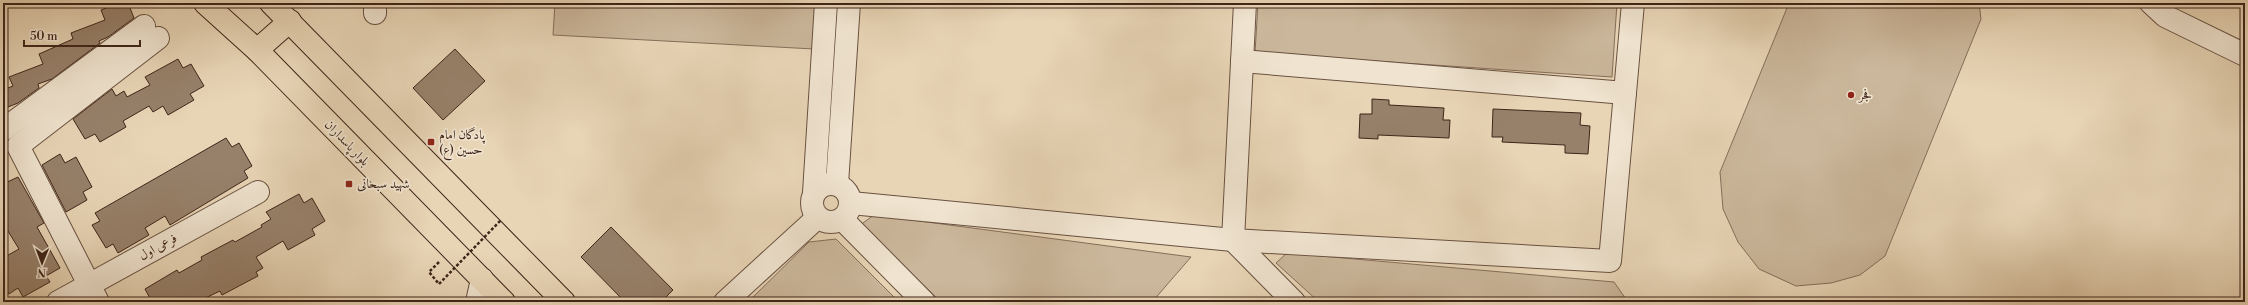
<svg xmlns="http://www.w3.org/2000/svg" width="2248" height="305" font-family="'Libre Bodoni',Amiri,serif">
<rect width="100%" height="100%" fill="#e8d5b6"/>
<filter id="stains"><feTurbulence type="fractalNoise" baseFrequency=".005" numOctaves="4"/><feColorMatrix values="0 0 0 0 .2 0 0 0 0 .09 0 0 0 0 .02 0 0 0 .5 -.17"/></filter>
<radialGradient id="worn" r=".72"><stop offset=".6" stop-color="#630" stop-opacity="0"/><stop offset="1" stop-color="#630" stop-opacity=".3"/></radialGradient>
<g fill="#cbb79b" stroke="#856e5a">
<path d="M555,3l98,3v-3h164l-3,46 -261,-14z"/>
<path d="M1258,3h359l-5,74 -357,-24z"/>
<path d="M1789,3h190l2,16 -96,237 -25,19 -29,8 -35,3 -37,-17 -21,-27 -15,-33 -3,-37z"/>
<path d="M874,215l317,42 -39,45h-211l-81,-77z"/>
<path d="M836,239l63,63h-151l61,-60z"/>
<path d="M1287,253l327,29 14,20h-309l-43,-39z"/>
</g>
<g fill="#97816b" stroke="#3f2519">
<path d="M118,3h10l6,15 -26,19 -9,4 1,2 -48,36 -14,5 1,4 -21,15 -15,6v-19l10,-4 -4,-9 34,-13 -4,-10 34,-15 -2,-6 34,-13 -4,-10z"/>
<path d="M455,49l30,32 -42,39 -30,-32z"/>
<path d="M178,59l5,9 8,-4 13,22 -14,8 4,6 -26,15 -5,-9 -10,6 -4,-6 -26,15 3,6 -26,15 -5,-8 -10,5 -12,-20 39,-30 4,7 8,-5 3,6 23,-12 -5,-8z"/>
<path d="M1372,99l17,1v5l55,3 -1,12h7l-1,18 -71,-3v4l-19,-1 1,-24h12z"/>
<path d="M1493,109l88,4 -1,12 10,1 -2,28 -23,-1v-8l-63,-3 1,-5h-11z"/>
<path d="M226,138l6,9 7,-4 13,23 -8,5 4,7 -78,47 -5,-9 -20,12 4,7 -31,18 -5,-9 -7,4 -14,-23 8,-4 -5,-8z"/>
<path d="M60,154l5,9 11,-6 16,30 -9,5 4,8 -21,12 -24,-47z"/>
<path d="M18,177l26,46 -7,4 23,41 -14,8 4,6 -27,15 -5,-9 -9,6 -2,-4 -4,2v-34l16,-9 -16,-26v-39z"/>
<path d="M299,194l5,9 8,-5 13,23 -13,8 3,6 -27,15 -5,-9 -27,16 7,11 -7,4 2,4 -36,19 -2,-4 -23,11h-45l-7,-13 32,-19 2,3 23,-13 -1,-3 32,-17 2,2 27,-15 -1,-2 10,-6 -5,-7z"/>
<path d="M611,227l62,63 -12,12h-36l-44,-45z"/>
</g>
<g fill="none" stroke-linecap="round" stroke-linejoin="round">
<g stroke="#695140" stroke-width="24">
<g id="minor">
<path d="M1245,3l-12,237 61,62"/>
<path d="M2151,3l14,13 80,39"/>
<path d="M375,13v-10"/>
<path d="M1242,61l383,32"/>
<path d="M3,130l141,-104"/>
<circle cx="831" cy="203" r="19"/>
<path d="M837,184l12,-181"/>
<path d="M814,193l12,-190"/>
<path d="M851,203l382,37 377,21 23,-258"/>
<path d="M842,219l82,83"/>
<path d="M58,302l200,-110"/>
<path d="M98,302l-80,-156 140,-108"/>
<path d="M477,302l5,-23"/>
<path d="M725,302l93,-85"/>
</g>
</g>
<g stroke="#3f2519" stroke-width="24">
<g id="major">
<path d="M205,3l52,47 247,252"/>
<path d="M271,3l293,299"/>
<path d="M257,50l33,-29"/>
</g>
</g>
<path stroke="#3f2519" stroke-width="2.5" stroke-dasharray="3 2" stroke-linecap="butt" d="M439,262l-10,10 10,12"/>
<use href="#minor" stroke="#f0e4d0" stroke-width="22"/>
<use href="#major" stroke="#e8d5b6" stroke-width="22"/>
<path stroke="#3f2519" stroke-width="2.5" stroke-dasharray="3 2" stroke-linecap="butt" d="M439,284l62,-64"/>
</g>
<g fill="#8f2418" stroke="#f0e4d0" stroke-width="1.5">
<circle cx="1851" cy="95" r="4"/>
<rect x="427" y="138" width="8" height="8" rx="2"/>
<rect x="345" y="180" width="8" height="8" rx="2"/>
</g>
<g text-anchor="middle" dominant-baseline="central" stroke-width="3.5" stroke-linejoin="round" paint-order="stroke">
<g font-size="13" fill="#3f2519" stroke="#f0e4d0" text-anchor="start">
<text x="1859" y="95">فجر</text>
<text x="439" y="135">پادگان امام<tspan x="439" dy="15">حسین (ع)</tspan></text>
<text x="357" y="184">شهید سبحانی</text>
</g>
<g font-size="13" fill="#3f2519" stroke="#f0e4d0">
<text transform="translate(347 143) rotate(46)">بلوار پاسداران</text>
<text transform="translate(158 247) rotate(-29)">فرعی اول</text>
</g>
</g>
<rect width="2248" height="305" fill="none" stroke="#e8d5b6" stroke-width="16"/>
<rect x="4" y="4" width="2240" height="297" fill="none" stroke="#3f2519" stroke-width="2"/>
<rect x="8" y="8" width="2232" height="289" fill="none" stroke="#3f2519"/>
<g transform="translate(42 263) rotate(181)" stroke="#f0e4d0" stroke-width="3" paint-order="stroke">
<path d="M0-3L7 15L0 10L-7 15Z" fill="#3f2519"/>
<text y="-6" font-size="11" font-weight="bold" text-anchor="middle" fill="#3f2519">N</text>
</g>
<path d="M24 40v6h116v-6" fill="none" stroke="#3f2519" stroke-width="2"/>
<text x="30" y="40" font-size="12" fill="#3f2519" stroke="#f0e4d0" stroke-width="3" paint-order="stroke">50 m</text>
<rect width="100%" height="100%" filter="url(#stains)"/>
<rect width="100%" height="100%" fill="url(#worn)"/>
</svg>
